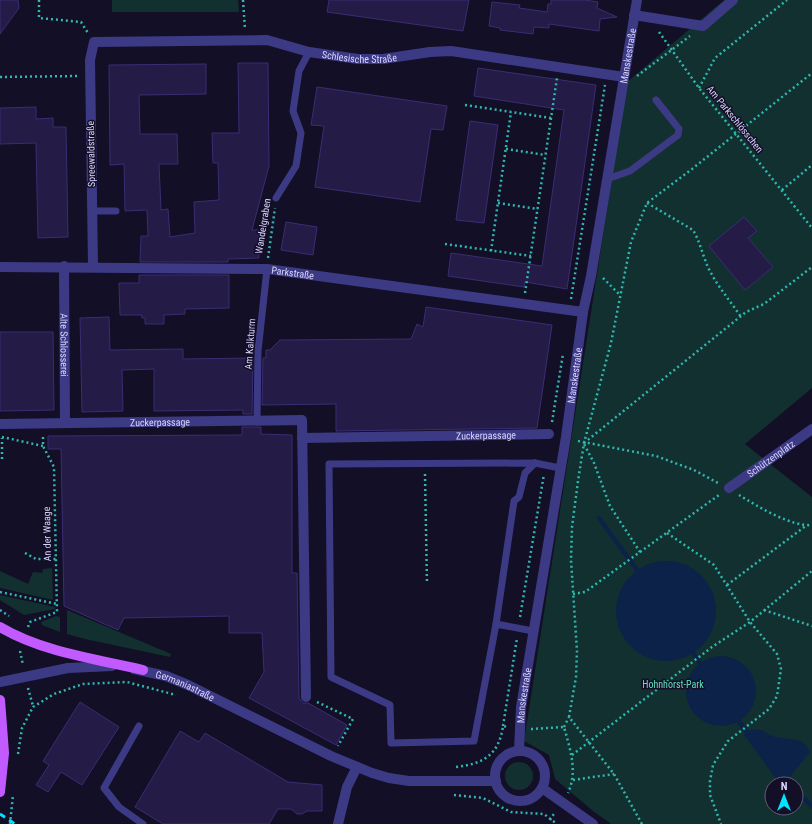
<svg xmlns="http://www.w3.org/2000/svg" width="812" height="824" font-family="'Roboto Condensed',sans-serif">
<rect width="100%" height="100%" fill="#130f26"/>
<g fill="#12302f" fill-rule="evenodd">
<path d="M112,0h126l1,12h-127z"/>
<path d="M724,0h88v388l-67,56 67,53v327h-201l-18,-13 -38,-32 -6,-24 -25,-14 103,-659zM772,784h24v24h-24z"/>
<path d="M52,568l1,32 -53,-12v-17l28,13 5,-12 9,1 1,-4z"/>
<path d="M0,595l55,12v2l-31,6 -24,-15z"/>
<path d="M67,610l104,44 -1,3 -85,-18 -18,-5z"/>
<path d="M56,616l4,1v15l-18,-7 -1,-3z"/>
<circle cx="519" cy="776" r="14"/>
</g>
<g fill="#0c2248">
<circle cx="666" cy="611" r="50"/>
<circle cx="721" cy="691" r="35"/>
<path d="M752,729l9,1 14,7 23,3 8,5 4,7 -26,32h-4l-36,-49z"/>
</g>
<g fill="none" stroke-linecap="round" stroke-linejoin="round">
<g stroke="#0c2248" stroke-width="4.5">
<path d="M599,518l38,52"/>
<path d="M693,653l6,9"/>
<path d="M739,722l8,10"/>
<path d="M786,782l2,2"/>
<path d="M796,791l16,15"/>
</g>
</g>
<g fill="#241b47" stroke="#3b2d73">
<path d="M0,0h18l1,8 -19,26z"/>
<path d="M329,0h140l-6,31 -136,-19z"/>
<path d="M551,0h34l13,2 -1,6 20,9 -17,2 -1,12 -50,-7v4l-15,-1 -1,7 -33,-4v-2l-11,-2 3,-24 28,3 -1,3 28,4 1,-8h3z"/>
<path d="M238,63h30l1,103 -17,64h6l1,28 -31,1v3h-88l1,-26h7l-1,-26 -22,1 -1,-47 -14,1 -1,-100 97,-1v30l-67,1 1,39h37l1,30h-19l2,46 7,-1 2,28 25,-4 -1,-31 25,-2 -1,-37h-5l-1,-30h27z"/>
<path d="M478,68l118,17 -29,204 -42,-7 -1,5 -76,-11 3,-23 91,13 22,-156 -90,-14z"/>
<path d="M317,87l130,19 -4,24 -12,-1 -11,73 -105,-15 9,-61 -13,-1z"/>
<path d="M36,107v12l17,-1v9h13l2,110 -30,1 -2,-95 -36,1v-36z"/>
<path d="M470,121l28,4 -14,98 -28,-3z"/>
<path d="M744,217l13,14 -9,7 25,29 -28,23 -36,-44z"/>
<path d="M286,222l31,5 -4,28 -32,-5z"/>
<path d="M139,275h90v33l-44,1v5l-21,1v9h-19v-6h-3v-3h-22l-1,-32h20z"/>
<path d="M426,307l126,18 -15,103 -201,3v-27l-74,1 1,-47h3v-8h4l10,-10 131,-1 6,-15 6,3z"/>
<path d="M109,317l1,33 73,-1v10l70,-1 -1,56h-9v-4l-89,1v-42l-32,1 1,41 -41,1 -2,-94z"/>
<path d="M0,332h53l1,78 -54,1z"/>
<path d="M242,427h19v7l31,1v138h5l2,125 4,5h5l39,22 -11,20 -87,-47 15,-26 -2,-39h-33v-17l-105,2 -6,12 -54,-24 -3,-157h-13v-13l194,-1z"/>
<path d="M80,702l39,25 -37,58 -21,-13 -13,20 -12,-7 13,-20 -6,-4z"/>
<path d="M180,731l19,11 6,-9 83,49 34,3v26h-15l-5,3h-5l-6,-5h-13l-9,15h-106l-28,-17z"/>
</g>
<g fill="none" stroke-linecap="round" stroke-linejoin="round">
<g stroke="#2fb8b0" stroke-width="2.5" stroke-dasharray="2 3" stroke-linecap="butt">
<path d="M39,0v18l42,4 7,11"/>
<path d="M243,0l2,29"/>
<path d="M659,32l40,56 113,140"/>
<path d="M637,76l53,-40"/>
<path d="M0,77l79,-1"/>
<path d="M699,88l16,-30 72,-58"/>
<path d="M465,105l86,13"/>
<path d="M506,149l39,6"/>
<path d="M782,190l30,-25"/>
<path d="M498,203l40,6"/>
<path d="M647,203l46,27c8,13 10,29 18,43 8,15 20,29 30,44"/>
<path d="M445,244l86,12"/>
<path d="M491,251l20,-139"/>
<path d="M268,258l7,-50"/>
<path d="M603,278l17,17"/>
<path d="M525,293l32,-215"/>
<path d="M571,299l34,-214"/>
<path d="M552,422l11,-68"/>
<path d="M2,437l41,9"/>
<path d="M578,441l78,15 38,14 24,13"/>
<path d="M584,443l162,-131 18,-8 48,-37"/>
<path d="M2,459v-21"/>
<path d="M425,474l2,110"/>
<path d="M739,495c18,11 52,32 73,30"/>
<path d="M667,533l47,32 36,57 27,32 4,15 -4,27 -8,13 -41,32 -15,24 -3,16v14l11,29"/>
<path d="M640,552l79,-57"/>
<path d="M25,553l11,6h20"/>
<path d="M727,585l80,-60"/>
<path d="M0,592l57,12"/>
<path d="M573,594l12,-2 55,-40 -30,-46 -16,-43 -10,-19"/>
<path d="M0,610l9,6"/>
<path d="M764,610l48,16"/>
<path d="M520,617l24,-143"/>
<path d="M28,627l2,-5 27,-10 -3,-145 -11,-21v-10"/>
<path d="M20,651l3,14"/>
<path d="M28,688l5,18"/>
<path d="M317,702l36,17 -15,27"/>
<path d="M503,726l14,-88"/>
<path d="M564,727l5,-10"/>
<path d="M531,729l33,-2c6,22 14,44 4,66"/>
<path d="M18,754l4,-26 11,-21 21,-13 29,-10 44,-2 49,13"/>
<path d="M572,755l140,-108 38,-25 62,-51"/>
<path d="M456,767c27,-3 43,-12 47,-41l5,1"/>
<path d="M573,780l41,-6"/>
<path d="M454,795l29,3 28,14 33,2 13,10"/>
<path d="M550,820l5,-8"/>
<path d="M10,824l3,-29"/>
<path d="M642,824l-28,-50 -45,-57 7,-40 1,-26 -6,-91 1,-33 6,-46 6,-38 27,-100 20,-101 16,-39 45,-34 120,-96"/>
</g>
<g stroke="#3d3a85" stroke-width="7">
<path d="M607,179l23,-8 48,-36 1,-6 -23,-29"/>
<path d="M276,198l20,-32 5,-33 -8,-22 6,-40 10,-19"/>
<path d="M92,211h24"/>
<path d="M257,420l1,-69 9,-82"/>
<path d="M496,624l18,-123 5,-4 6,-24 10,-10"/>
<path d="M533,631l-37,-7 -22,117 -83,2 -1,-38 -59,-28 -2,-213 206,-1 25,5"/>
<path d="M139,726l-35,62 15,19 24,17"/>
</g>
<g stroke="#3d3a85" stroke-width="10">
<path id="s1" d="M64,266l1,157"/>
<path id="s2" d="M0,424l302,-4 4,277"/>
<path id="s3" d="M302,438l247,-4"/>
</g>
<g stroke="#3d3a85" stroke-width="10">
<path d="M634,15l69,11 30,-26"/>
<path id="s4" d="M93,266l-3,-206 4,-18 173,-2 42,12 49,7h25l47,-7 21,-1 173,26"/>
<path id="s5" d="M0,267l267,2 316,43"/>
<path id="s6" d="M729,488l83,-59"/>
<path id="s7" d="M519,751l2,-44 45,-270 17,-125 8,-36 46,-276"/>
<path d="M338,824l9,-37 10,-20"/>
</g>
<g stroke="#3d3a85" stroke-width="10">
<path id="s8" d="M134,669l32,7 22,9 143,71 41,17 17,5 20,3h87"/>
<path d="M0,682l68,-14 44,-2"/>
<circle cx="520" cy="776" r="25"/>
<path d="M542,788l51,36"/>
</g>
<g stroke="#c25bff" stroke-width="10">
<path d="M0,627c42,25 96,32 143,43"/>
<path d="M0,700l4,53 -4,39"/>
</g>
<path stroke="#00e5ff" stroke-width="3" stroke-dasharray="6 5" stroke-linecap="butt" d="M0,814l15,10"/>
</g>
<g text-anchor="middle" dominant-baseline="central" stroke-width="3" stroke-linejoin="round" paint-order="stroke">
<g font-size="10" fill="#d9d4ff" stroke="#130f26">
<text stroke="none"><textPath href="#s4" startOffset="492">Schlesische Straße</textPath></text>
<text stroke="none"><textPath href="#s7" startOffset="704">Manskestraße</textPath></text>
<text transform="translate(735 119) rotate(51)">Am Parkschlösschen</text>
<text transform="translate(91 154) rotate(-91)">Spreewaldstraße</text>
<text transform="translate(263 226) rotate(-81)">Wandelgraben</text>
<text stroke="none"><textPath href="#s5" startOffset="293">Parkstraße</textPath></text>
<text transform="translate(250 344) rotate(-86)">Am Kalkturm</text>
<text stroke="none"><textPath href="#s1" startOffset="79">Alte Schlosserei</textPath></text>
<text stroke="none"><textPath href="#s7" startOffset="380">Manskestraße</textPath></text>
<text stroke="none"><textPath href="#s2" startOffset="160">Zuckerpassage</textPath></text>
<text stroke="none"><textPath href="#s3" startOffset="184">Zuckerpassage</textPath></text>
<text stroke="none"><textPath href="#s6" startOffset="51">Schützenplatz</textPath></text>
<text transform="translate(47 534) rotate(-91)">An der Waage</text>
<text stroke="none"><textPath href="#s8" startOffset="54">Germaniastraße</textPath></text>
<text stroke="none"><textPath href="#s7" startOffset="56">Manskestraße</textPath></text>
</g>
<g font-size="10" fill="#5fe0c0" stroke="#130f26">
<text x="673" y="684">Hohnhorst-Park</text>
</g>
</g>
<g transform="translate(784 796)"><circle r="19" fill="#130f26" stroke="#625e7d"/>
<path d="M0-3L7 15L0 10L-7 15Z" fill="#00e5ff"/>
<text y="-6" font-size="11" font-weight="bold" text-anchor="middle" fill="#d9d4ff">N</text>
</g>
</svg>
